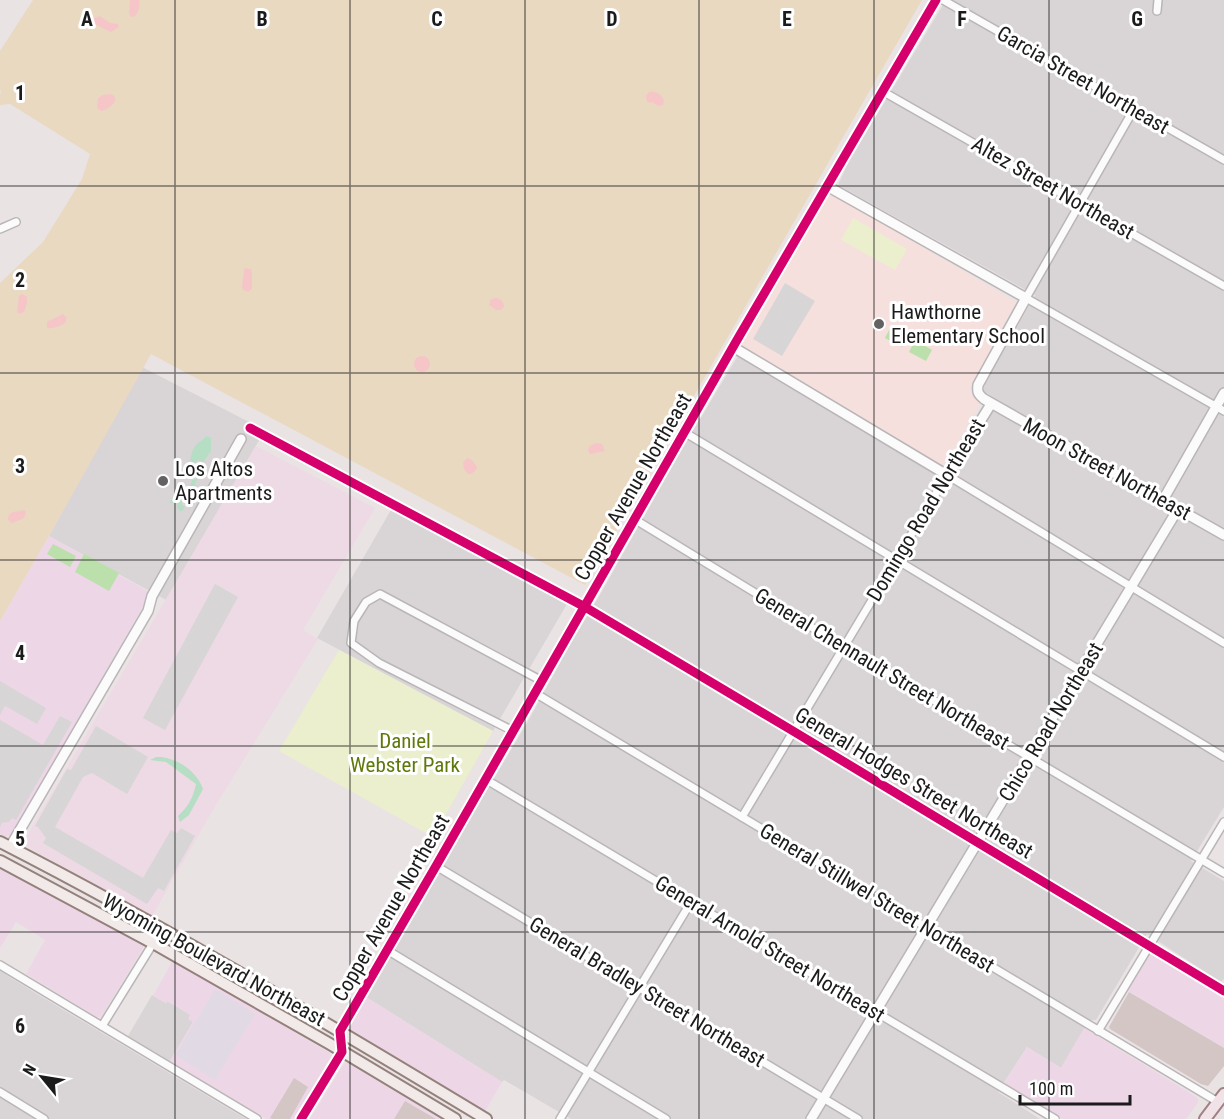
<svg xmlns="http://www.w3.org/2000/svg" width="1224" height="1119" font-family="'Roboto Condensed',sans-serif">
<rect width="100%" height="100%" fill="#eae3e4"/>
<g fill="#d9d5d6">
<path d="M946,0h278v807l-33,54 33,20v98l-3,3 -74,-48 -51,86h-6l-29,48 -34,-21 -29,45 42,27h-469l-67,-39 -2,2 -136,-85 65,-113 96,-161 44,-80 26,-43 84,-149 58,-97 210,129 47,-83 -13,-10 2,-6 50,-89 -197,-110 11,-24z"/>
<path d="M142,367l123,63 -99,170 -117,-64z"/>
<path d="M392,508l175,96 -74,127 -176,-93z"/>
<path d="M0,971l32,20 214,128h-246z"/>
<path d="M152,995l14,8 1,-2 24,14 2,7 -23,39 -42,-25z"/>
</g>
<g fill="#edd7e7">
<path d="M49,536l102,57 -139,242 -6,2 -6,-3v-213z"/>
<path d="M0,868l144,77 -2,5 -41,67h-4l-71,-43 19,-34 -29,-18 -16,26z"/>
<path d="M1149,955h4l71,43v50l-96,-57z"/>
<path d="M173,960l157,93 1,4 -37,62h-28l-96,-58 23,-39 -5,-3 2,-4 -22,-14 -2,2 -13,-7z"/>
<path d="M366,997l136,85 -18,31 -134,-81 -2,-3v-4z"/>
<path d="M1084,1028l111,68 3,3v4l-12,16h-124l-58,-35 23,-37 34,21z"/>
<path d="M345,1063h3l93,56h-131l33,-54z"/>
</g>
<path fill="#e1dae5" d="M215,989l40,25 -40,66 -40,-25z"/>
<path fill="#f6e0dd" d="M829,192l187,110 -47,87 11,14 -36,64 -204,-121z"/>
<path fill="#eddae4" d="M256,446l119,62 -72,122 15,9 -105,171 -62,108 -129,-74z"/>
<g fill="#d3c6c5">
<path d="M1129,992l95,56v18l-16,20 -7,-2 -91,-55 -1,-2z"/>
<path d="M294,1078l14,9 -18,32h-18l-2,-1z"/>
<path d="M405,1101l31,18h-42z"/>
</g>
<path fill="#e9d9c1" d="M33,0h889l-337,585 -434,-231 -102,182 -49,85v-338l43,-41 39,-63 8,-25 -80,-50 -10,1v-11l1,-1 -1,-3v-39z"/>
<g fill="#f6c5c8">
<path d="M130,0h9c2,5 -1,14 -5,17h-3l-2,-3z"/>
<path d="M100,16l10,7 8,1 1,3 -8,5 -17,-8v-6z"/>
<path d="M649,92c7,-1 12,2 15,8l-1,5 -5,1 -4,-3 -7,-1 -1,-6z"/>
<path d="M110,94c13,4 -1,15 -8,17l-3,-1 -2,-3 1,-9 5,-3z"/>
<path d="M245,268l6,1 1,5v15l-4,3 -5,-2 -1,-4 2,-16z"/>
<path d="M22,294l5,3v6l-3,9 -5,2 -2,-2 2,-16z"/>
<path d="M496,298c5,1 8,4 8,9l-3,3h-5l-7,-5 2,-6z"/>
<path d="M63,314l4,4 -2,5c-4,3 -13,6 -18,5v-6z"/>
<circle cx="422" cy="364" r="8"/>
<path d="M597,443l5,1 3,7 -15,3 -2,-3c0,-5 4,-7 9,-8z"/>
<path d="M467,458l5,2 5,7 -1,3 -5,4h-3l-4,-5 -1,-6z"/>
<path d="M24,510l2,2 -2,6 -12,5 -4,-3c0,-10 9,-8 16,-10z"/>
</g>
<g fill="#ebefcd">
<path d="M853,218l54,31 -12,21 -54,-30z"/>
<path d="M339,650l154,81 -60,106 -154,-86z"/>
</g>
<g fill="#bbe0ab">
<path d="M891,326l17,10 -6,11 -17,-9z"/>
<path d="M915,340l17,10 -6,11 -17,-9z"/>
<path d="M53,544l23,12 -6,11 -23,-13z"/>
<path d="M84,554l35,19 -10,18 -34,-19z"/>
</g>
<g fill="#d8d5d6">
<path d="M785,283l30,18 -33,55 -29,-17z"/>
<path d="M215,584l23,13 -73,133 -22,-12z"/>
<path d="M0,681l46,27 -9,16 -32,-18 -5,9z"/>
<path d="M60,716l12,6 -56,98 -4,-2 -3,4 -7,1 -2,4v-107l43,25z"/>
<path d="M96,726l52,31 -21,37 -35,-21 -9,4 -28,50 88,51 28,-48 6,3 4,-5 14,8 -31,55 -6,-3 -11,16 -104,-61 3,-5 -8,-11 -3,-1 32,-57 4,1z"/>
</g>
<g fill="#b6dec4">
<path d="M206,436l5,2v13l-7,10 -3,12 -6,10 1,4 -3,5h-5l-6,8v5l3,2 -3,4h-2l-3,-3v-5h-7l2,-5 3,-1 4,3 2,-1c3,-7 10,-12 11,-19h3l4,-7 2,-12 -3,-1 -4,3 -4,-3c1,-4 2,-9 4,-12 3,-6 9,-7 12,-12z"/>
<path d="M156,757c19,-1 41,14 47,32l-14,26 -9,7 -2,-6c10,-9 15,-18 18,-32l-30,-22 -16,-2z"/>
</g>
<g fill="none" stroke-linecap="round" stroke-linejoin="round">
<g stroke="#bab6b7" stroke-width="10">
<g id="minor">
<path d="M943,0l281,160"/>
<path d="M1157,11l1,-11"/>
<path d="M882,91l342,195"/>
<path d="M1134,109l-108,189 198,113"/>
<path d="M0,229l16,-7"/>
<path d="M684,432l540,325"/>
<path d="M634,519l210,128 380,226"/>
<path d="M585,607l208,124 431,260"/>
<path d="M535,693l683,409"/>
<path d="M513,731l-134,-68 -28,-20 3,-22 12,-19 14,-8 162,87"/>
<path d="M485,779l570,340"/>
<path d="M742,817l205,-342 277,168"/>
<path d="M436,866l422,253"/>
<path d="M387,950l279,169"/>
<path d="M0,965l257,154"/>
<path d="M102,1026l60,-97"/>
<path d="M1098,1031l126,-209"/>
<path d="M0,1092l44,27"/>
<path d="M560,1119l131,-217"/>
</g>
</g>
<g stroke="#bab6b7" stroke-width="12">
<g id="tertiary">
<path d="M827,186l199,112 -48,87c-1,7 0,9 6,14l240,136"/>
<path d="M733,347l214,128 44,-71"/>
<path d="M250,428l335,179"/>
<path d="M1163,500l61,-107"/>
<path d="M10,847l138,-236 4,-15 89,-157"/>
<path d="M301,1119l41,-67 -2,-21 96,-165 301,-526 199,-340"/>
<path d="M811,1119l367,-610"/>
</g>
</g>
<g stroke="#94817c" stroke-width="14">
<g id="secondary">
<path d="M0,842c166,85 327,181 486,277"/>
<path d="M0,861l153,82 177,101 125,75"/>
</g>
</g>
<g stroke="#a08086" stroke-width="14">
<path id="primary" d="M1205,1119l19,-25"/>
</g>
<use href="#minor" stroke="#fcfbfb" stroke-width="7"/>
<use href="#tertiary" stroke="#fcfbfb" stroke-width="9"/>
<use href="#secondary" stroke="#f2eae8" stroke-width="10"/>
<use href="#primary" stroke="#f0e2e7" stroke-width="10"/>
<g stroke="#fff" stroke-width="13">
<g id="cycleway">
<path d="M250,428l335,179 208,124 431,260"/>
<path d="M301,1119l41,-67 -2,-21 96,-165 301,-526 199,-340"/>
</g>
</g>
<use href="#cycleway" stroke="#d6006c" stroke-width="9"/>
</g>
<path fill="none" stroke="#1b1b1b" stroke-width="1.5" stroke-opacity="0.55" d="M175,0v1119M350,0v1119M525,0v1119M699,0v1119M874,0v1119M1049,0v1119M0,186h1224M0,373h1224M0,560h1224M0,746h1224M0,932h1224"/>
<g fill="#636161" stroke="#fff" stroke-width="2">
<circle cx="879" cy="324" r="6"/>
<circle cx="163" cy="481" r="6"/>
</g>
<g text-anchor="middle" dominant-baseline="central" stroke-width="6" stroke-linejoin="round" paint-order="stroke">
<g font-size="21" fill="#1b1b1b" stroke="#fff">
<text transform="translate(1083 80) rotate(30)">Garcia Street Northeast</text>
<text transform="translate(1053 188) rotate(30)">Altez Street Northeast</text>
<text transform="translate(1107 469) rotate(29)">Moon Street Northeast</text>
<text transform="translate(633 487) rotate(-60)">Copper Avenue Northeast</text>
<text transform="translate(926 510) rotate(-59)">Domingo Road Northeast</text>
<text transform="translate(882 669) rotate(31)">General Chennault Street Northeast</text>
<text transform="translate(1051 722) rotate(-59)">Chico Road Northeast</text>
<text transform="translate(914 783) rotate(31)">General Hodges Street Northeast</text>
<text transform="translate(877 898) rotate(31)">General Stillwel Street Northeast</text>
<text transform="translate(391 908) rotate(-60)">Copper Avenue Northeast</text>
<text transform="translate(770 949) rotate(31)">General Arnold Street Northeast</text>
<text transform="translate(214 960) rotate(29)">Wyoming Boulevard Northeast</text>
<text transform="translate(647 992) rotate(31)">General Bradley Street Northeast</text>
</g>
<g font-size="21" fill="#1b1b1b" stroke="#fff" text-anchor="start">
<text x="891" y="312">Hawthorne<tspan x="891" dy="24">Elementary School</tspan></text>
<text x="175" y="469">Los Altos<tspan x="175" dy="24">Apartments</tspan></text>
</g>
<g font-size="21" fill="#5f780a" stroke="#fff">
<text x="405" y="741">Daniel<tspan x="405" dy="24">Webster Park</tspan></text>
</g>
</g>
<g font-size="20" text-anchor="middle" font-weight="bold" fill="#1b1b1b" stroke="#fff" stroke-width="6" stroke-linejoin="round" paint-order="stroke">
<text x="87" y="26">A</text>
<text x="262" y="26">B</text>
<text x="437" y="26">C</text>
<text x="612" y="26">D</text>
<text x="787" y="26">E</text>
<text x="962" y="26">F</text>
<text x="1137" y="26">G</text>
<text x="20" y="100">1</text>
<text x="20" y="287">2</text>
<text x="20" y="473">3</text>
<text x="20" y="660">4</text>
<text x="20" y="846">5</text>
<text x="20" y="1033">6</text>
</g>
<g transform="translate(42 1077) rotate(300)" stroke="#ffffff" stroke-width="4.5" paint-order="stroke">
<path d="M0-4.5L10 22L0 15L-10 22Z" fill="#1b1b1b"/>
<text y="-9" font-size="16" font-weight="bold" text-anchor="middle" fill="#1b1b1b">N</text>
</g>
<path d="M1020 1095v9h110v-9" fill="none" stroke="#1b1b1b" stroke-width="3"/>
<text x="1029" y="1095" font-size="18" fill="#1b1b1b" stroke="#ffffff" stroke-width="4.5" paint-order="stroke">100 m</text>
</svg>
